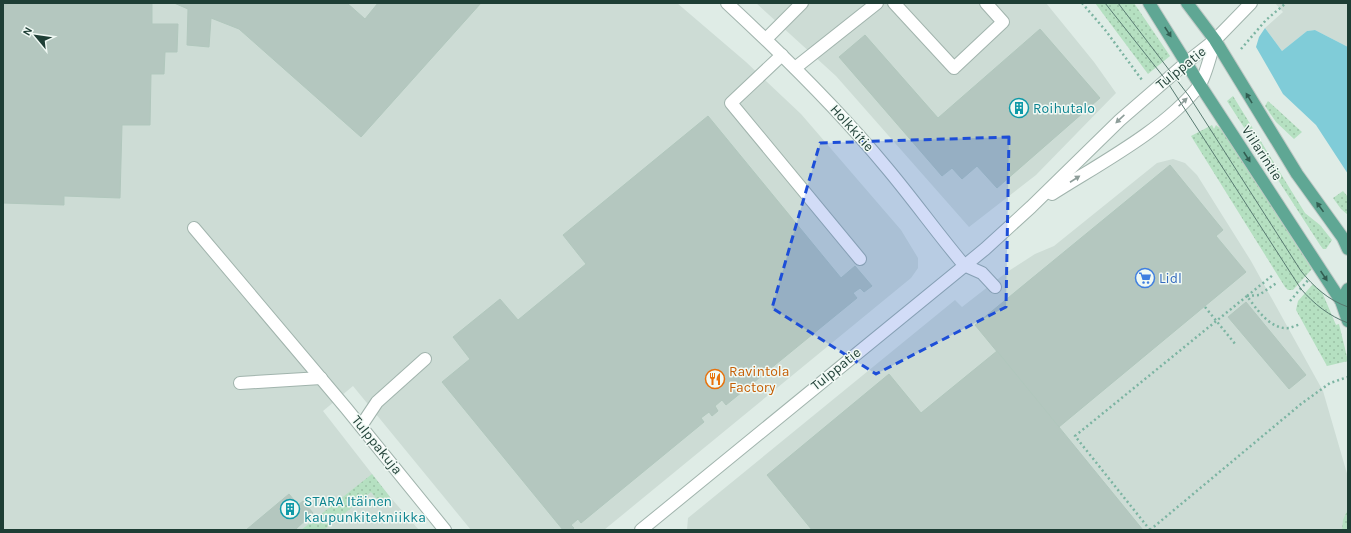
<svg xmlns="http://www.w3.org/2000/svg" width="1351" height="533" font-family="Karla,sans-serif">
<defs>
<pattern id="grass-dots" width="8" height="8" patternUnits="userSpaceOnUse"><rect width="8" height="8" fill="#b5e0c1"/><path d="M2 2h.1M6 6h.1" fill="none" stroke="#9bc1a6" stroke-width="1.8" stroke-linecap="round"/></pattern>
</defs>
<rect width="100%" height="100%" fill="#dfece6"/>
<g fill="#cddcd5">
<path d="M3,3h674l69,59 55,52 100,116 17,28v10l-7,10 -307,252h-133l-118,-144 -30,25 67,86 29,33h-416z"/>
<path d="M756,3h290l48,59 22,31 -80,82 -67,52 -133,-151z"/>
<path d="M1275,3h73v44l-33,-17 -8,1 -25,20 -17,-23 18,-16z"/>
<path d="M1173,159l12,4 12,12 54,86 72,130 25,86v53h-661l1,-12 267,-218 7,7 45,-35 28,-18 19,-8 103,-83z"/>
</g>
<g fill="url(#grass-dots)">
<path d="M1095,3h39l36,53 -22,18z"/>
<path d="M1233,96l72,117 15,12 12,15 -6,9h-3l-3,-4 -93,-144z"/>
<path d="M1268,101l34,31 -8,7 -18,-17 -11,-16z"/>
<path d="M1212,125l2,4 2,-4 8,7 88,137 -19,21h-5l-3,-3 -94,-151z"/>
<path d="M1343,191l5,6v18l-7,-6 -8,-11z"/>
<path d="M1313,284l9,8 14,33 3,-1 9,37 -21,5 -31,-56 2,-9z"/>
<path d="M372,474l18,23 -9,7 -10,-12 -47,38h-23z"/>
<path d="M1348,509v21h-6l1,-10z"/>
</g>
<path fill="#80ccd8" d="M1265,28l17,23 25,-20 8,-1 33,17v127l-32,-49 -33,-31 -27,-47 3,-10z"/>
<g fill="#b4c7bf" stroke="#b1c7bd">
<path d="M3,3h149v21h26l-1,28h-12l-1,22h-13l-1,51h-28l-2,73 -56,-2v9l-61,-2z"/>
<path d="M174,3h173l18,16 13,-16h103l-120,134 -122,-108 -28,-11 -2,29 -22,-2 1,-36z"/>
<path d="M1040,29l60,69 -103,90 -20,-22 -15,13 -10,-11 -10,8 -103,-119 26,-22 73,83z"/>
<path d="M708,116l133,162 14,-12 17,20 -8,6 -4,-4 -7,5 4,5 -131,107 -4,-5 -7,6 3,5 -6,5 -3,-4 -8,6 3,4 -123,101 -3,-4 -7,6 3,3 -2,2h-9l-121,-148 28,-23 -17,-22 47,-38 18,21 68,-56 -23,-29z"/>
<path d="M1170,165l53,65 -7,6 30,36 -187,155 -84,-102z"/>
<path d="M1246,302l60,73 -17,14 -61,-72z"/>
<path d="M997,351l146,179h-331l-45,-55 122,-101 32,39z"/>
<path d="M289,494l9,11 5,-4 10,12 -18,17h-49z"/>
</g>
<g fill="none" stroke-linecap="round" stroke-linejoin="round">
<g stroke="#a1b4ad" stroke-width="14">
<g id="minor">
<path d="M727,3c56,52 110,105 159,164 27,32 51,66 78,98l18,8 13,14"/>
<path d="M894,3l60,65 49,-46 -17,-19"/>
<path d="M766,39l36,-36"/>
<path d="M782,55l-51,48 129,156"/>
<path d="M795,68l82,-65"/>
<path d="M1052,194c47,-30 112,-64 147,-108 7,-10 12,-34 16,-46"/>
<path d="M194,228l152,180 99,122"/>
<path d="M240,383l81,-5"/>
<path d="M361,426l16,-24 48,-43"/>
<path d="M641,530l344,-281 46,-42 89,-87 67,-58 28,-22 36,-37"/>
</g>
</g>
<g stroke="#c0c9c6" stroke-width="14">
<g id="major">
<path d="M1149,3l51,82 141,216 7,20"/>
<path d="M1187,3l28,37 82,134 46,64 5,11"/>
<path d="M1341,301l7,-12"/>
</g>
</g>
<g stroke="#7cb4a2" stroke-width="2.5" stroke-dasharray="2 3" stroke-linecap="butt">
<path d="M1082,3l24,28 36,49"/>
<path d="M1241,49l25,-29 20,-17"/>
<path d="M1247,296l12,-1 19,-13"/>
<path d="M1247,296l26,-21"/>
<path d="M1290,301l19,-22"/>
<path d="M1205,307l31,38"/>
<path d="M1150,530l-75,-94 172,-140c9,12 23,34 42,32 4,-1 8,-3 12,-4"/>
<path d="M1150,530l151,-126 29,-21 18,-6"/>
</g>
<use href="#minor" stroke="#fff" stroke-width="12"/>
<use href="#major" stroke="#5fa794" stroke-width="12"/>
<g stroke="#587a71" stroke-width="1">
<path d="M1105,3l61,77 135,209c13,15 28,27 47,34"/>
<path d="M1118,3l71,93 112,175c13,16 27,29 47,36"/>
</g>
</g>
<defs><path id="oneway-solid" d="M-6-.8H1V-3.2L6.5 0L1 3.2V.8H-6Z"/></defs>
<g fill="#325e52">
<use href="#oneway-solid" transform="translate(1168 32) rotate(57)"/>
<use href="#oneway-solid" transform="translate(1249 98) rotate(-121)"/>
<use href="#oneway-solid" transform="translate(1247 157) rotate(57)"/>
<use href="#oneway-solid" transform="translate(1320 207) rotate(-126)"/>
<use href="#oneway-solid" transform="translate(1324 276) rotate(56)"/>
</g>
<g fill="#8e9e9a">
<use href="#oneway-solid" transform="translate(1183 102) rotate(-43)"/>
<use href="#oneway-solid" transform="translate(1120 119) rotate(137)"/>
<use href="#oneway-solid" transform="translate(1075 179) rotate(-33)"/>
</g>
<path fill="#1d4ed8" fill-opacity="0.2" stroke="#1d4ed8" stroke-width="3" stroke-dasharray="8 5" stroke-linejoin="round" d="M1009,137l-3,170 -130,67 -104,-66 48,-165z"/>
<defs>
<g id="building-ring" transform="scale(1)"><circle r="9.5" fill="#f0f9f4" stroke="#0f9aa8" stroke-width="1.5"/><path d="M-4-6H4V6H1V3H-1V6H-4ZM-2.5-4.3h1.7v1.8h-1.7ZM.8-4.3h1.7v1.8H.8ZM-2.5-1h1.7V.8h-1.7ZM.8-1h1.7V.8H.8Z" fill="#0f9aa8"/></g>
<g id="supermarket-ring" transform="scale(1)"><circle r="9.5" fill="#f0f9f4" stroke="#3f7fe0" stroke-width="1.5"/><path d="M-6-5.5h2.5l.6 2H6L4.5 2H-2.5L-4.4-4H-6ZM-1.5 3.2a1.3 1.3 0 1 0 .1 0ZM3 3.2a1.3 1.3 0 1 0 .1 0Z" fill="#3f7fe0"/></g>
<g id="restaurant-ring" transform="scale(1)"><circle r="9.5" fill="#f0f9f4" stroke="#e8710a" stroke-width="1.5"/><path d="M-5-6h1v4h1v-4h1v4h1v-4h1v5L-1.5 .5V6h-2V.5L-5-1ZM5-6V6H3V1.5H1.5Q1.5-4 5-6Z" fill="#e8710a"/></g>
</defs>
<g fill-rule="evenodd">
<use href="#building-ring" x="1019" y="108"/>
<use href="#supermarket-ring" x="1145" y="278"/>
<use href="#restaurant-ring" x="715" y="379"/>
<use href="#building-ring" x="290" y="509"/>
</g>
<g text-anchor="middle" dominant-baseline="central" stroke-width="3" stroke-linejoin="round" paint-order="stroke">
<g font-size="14" fill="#1e3e35" stroke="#f0f9f4">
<text transform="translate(1181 68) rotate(-39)">Tulppatie</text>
<text transform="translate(852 128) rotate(48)">Holkkitie</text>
<text transform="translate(1262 153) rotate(57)">Viilarintie</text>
<text transform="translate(836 369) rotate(-39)">Tulppatie</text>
<text transform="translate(377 445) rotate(51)">Tulppakuja</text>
</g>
<g font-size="14" fill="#0d838f" stroke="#f0f9f4" text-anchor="start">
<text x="1033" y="108">Roihutalo</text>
<text x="304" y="501">STARA Itäinen<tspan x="304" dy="16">kaupunkitekniikka</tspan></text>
</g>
<g font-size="14" fill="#366cbe" stroke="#f0f9f4" text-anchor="start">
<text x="1159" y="278">Lidl</text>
</g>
<g font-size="14" fill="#c56008" stroke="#f0f9f4" text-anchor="start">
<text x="729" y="371">Ravintola<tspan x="729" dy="16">Factory</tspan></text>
</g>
</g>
<rect width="1351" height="533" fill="none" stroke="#1e3e35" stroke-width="8"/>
<g transform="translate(36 36) rotate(299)" stroke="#f0f9f4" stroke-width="3" paint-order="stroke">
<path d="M0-3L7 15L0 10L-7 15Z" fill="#1e3e35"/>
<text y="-6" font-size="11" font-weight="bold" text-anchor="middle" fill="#1e3e35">N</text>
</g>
</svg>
